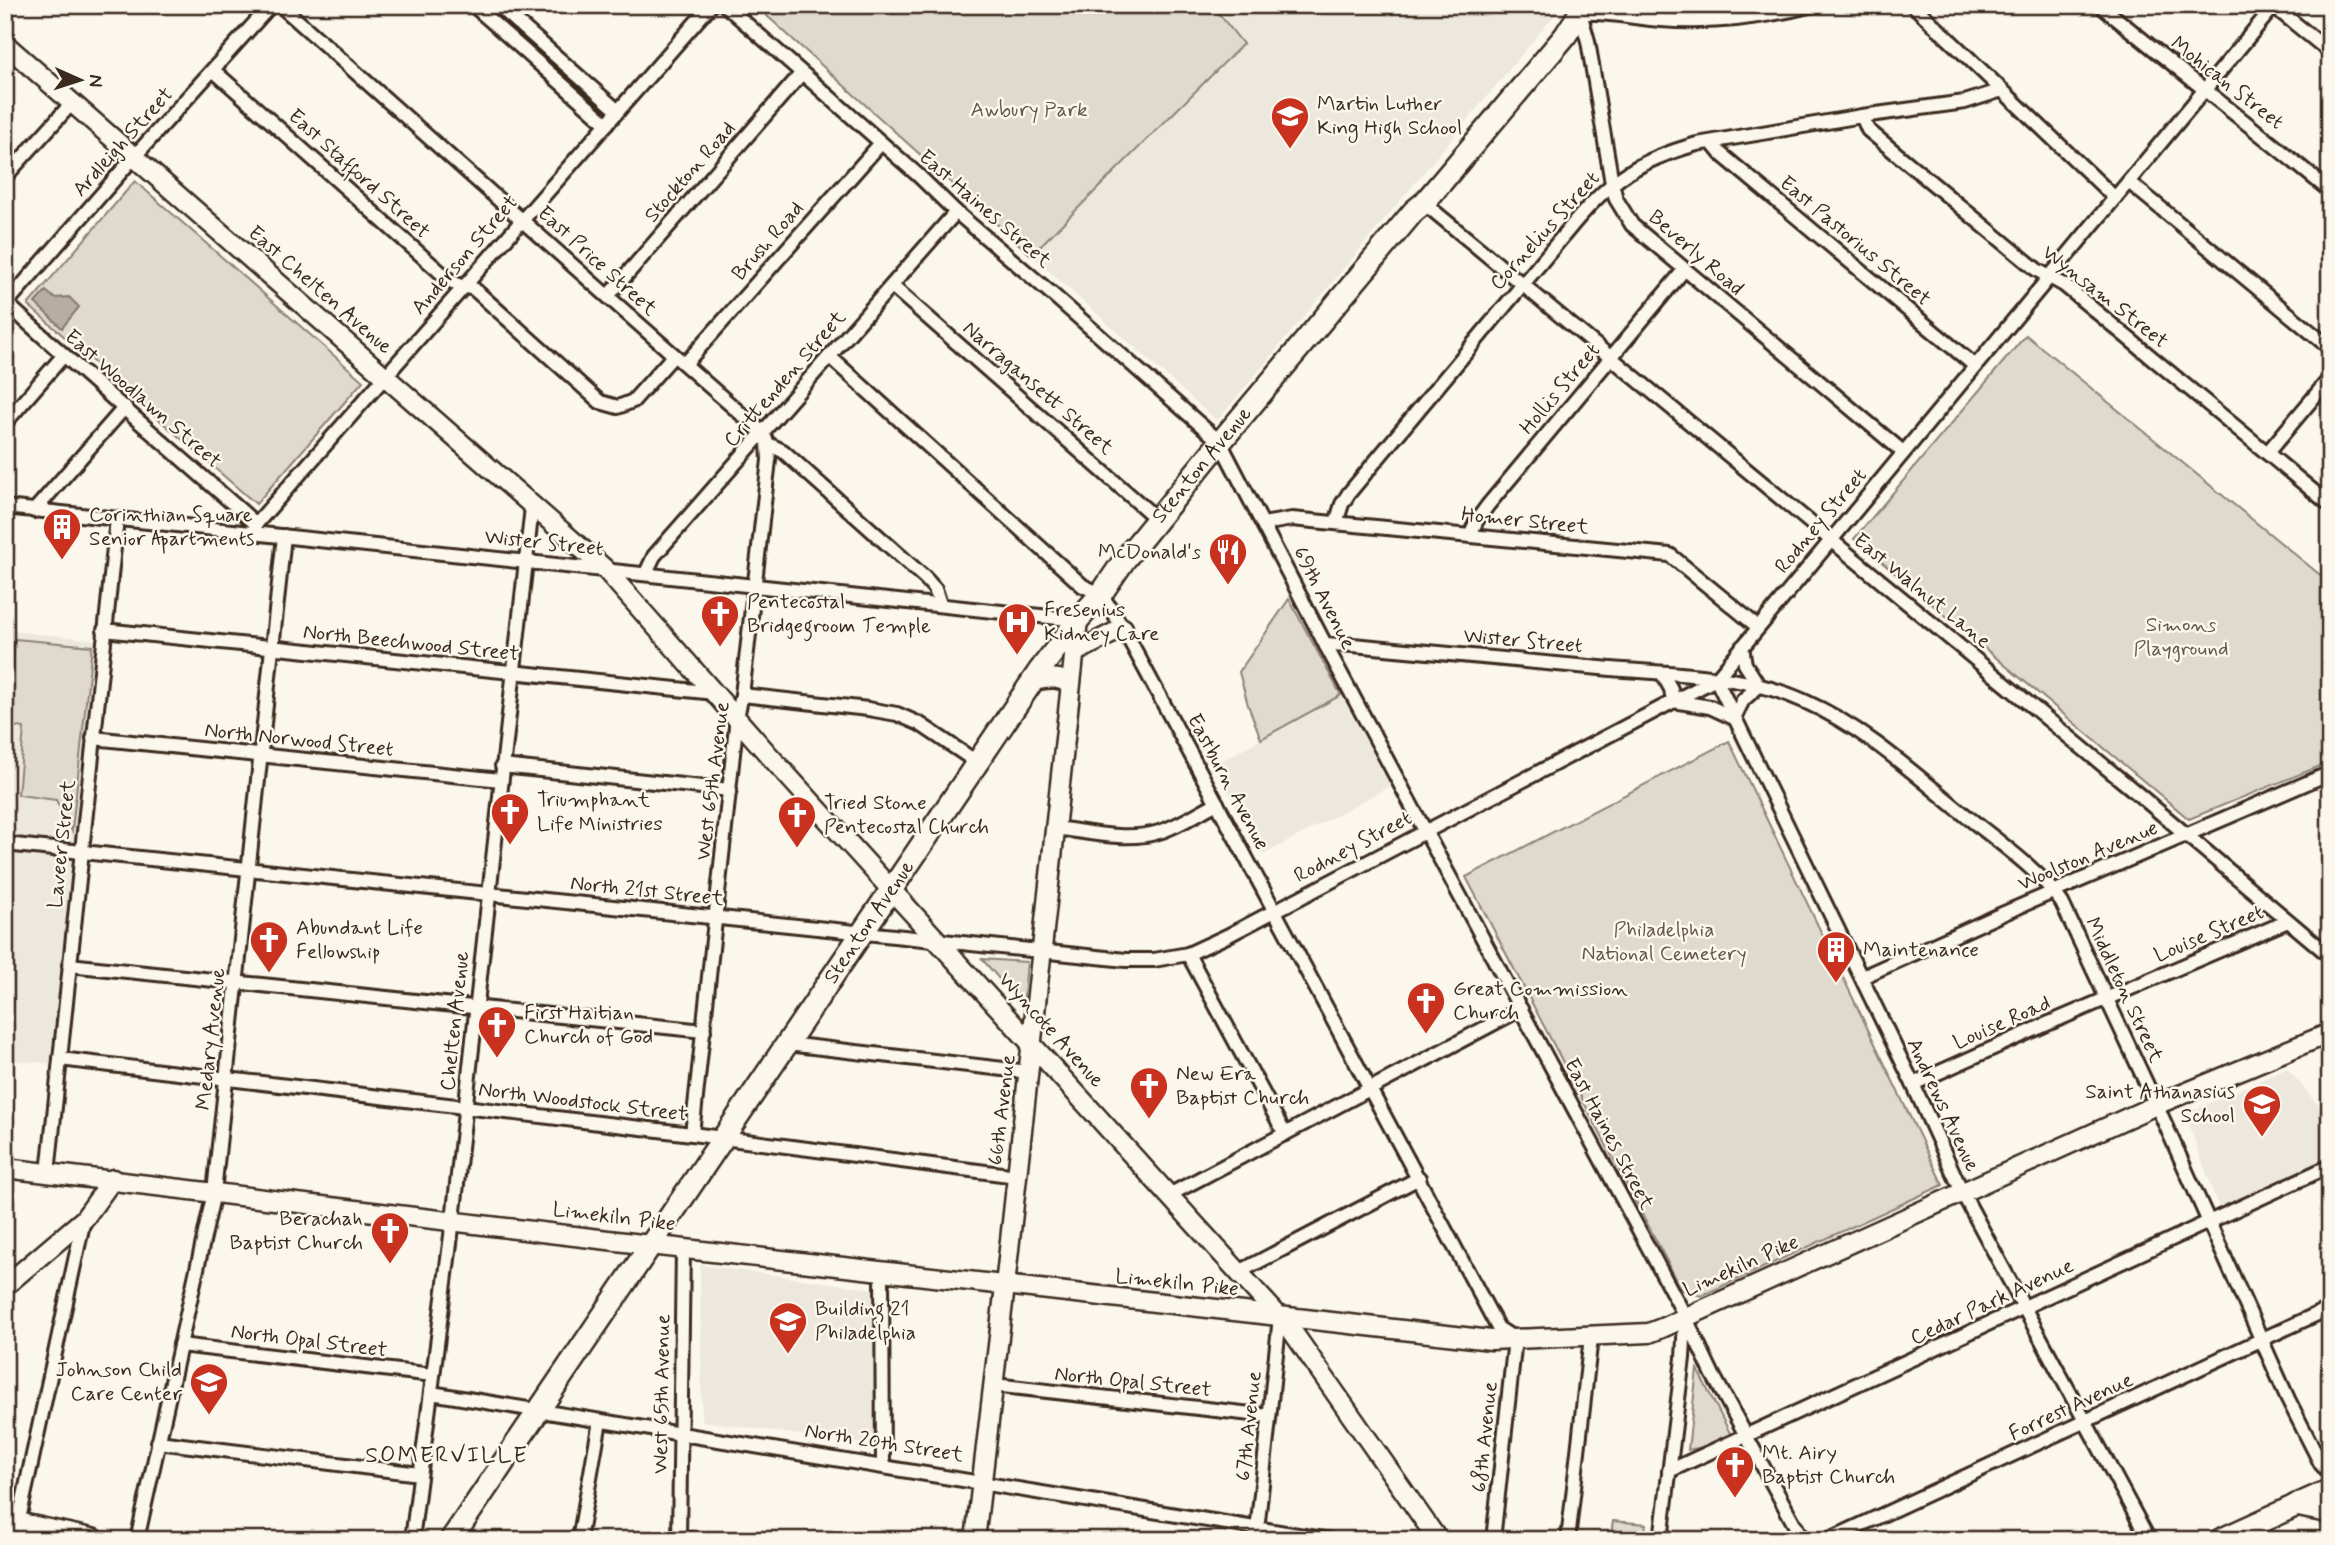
<svg xmlns="http://www.w3.org/2000/svg" width="2335" height="1545" font-family="Mynerve,sans-serif">
<rect width="100%" height="100%" fill="#fbf7ec"/>
<filter id="ink" filterUnits="userSpaceOnUse"><feTurbulence type="fractalNoise" baseFrequency=".0143" numOctaves="2"/><feDisplacementMap in="SourceGraphic" scale="14" xChannelSelector="R" yChannelSelector="G"/><feConvolveMatrix kernelMatrix="1 2 1 2 8 2 1 2 1" color-interpolation-filters="sRGB"/></filter>
<g filter="url(#ink)">
<g fill="#ede8dd">
<path d="M1212,5h351l-346,416 -186,-166 212,-211z"/>
<path d="M10,631l87,9 -45,424 -47,-5v-380z"/>
<path d="M1341,695l49,91 -127,69 -49,-90z"/>
<path d="M2287,1068l43,52v37l-111,51 -34,-94z"/>
<path d="M700,1265l173,24 4,157 -175,-25z"/>
</g>
<g fill="#dfd9ce" stroke="#8d8276" stroke-width="2">
<path d="M755,5h457l31,39 -212,211z"/>
<path d="M135,181l228,200 -107,123 -228,-199z"/>
<path d="M2026,335l304,248v179l-141,57 -335,-280z"/>
<path d="M1289,599l52,96 -80,44 -13,-34 -9,-33z"/>
<path d="M15,639l77,7 -20,185 -16,-31 -38,-5 6,-67 -17,-3z"/>
<path d="M1729,741l214,444 -242,111 -19,-6 -216,-413z"/>
<path d="M982,959l45,3 -4,45z"/>
<path d="M1697,1369l34,66 -19,10 -24,5z"/>
<path d="M1613,1521l33,3 -2,16h-34z"/>
</g>
<path fill="#b6aea2" stroke="#85796d" stroke-width="2" d="M46,291l8,7 15,-1 10,10 -17,21 -27,-25z"/>
<g fill="none" stroke-linecap="round" stroke-linejoin="round">
<g stroke="#3b2a1e" stroke-width="18">
<g id="street">
<path d="M280,5c161,143 321,287 483,428l5,11 1,16 -27,235 -5,22 -45,417"/>
<path d="M473,5l134,119"/>
<path d="M498,5l120,106"/>
<path d="M725,5l194,171 37,36 96,82 168,148 106,204 359,670 28,59 90,165"/>
<path d="M1813,5c-50,13 -101,19 -152,15 -28,-2 -54,-9 -81,-7l8,28 24,142 4,16 16,26 271,227"/>
<path d="M1913,5l202,193"/>
<path d="M2100,5c76,63 154,123 230,186"/>
<path d="M2277,5l5,8 48,39"/>
<path d="M213,70l235,209 10,6 16,4 126,113 18,5 15,-6 41,-46"/>
<path d="M1862,116l6,14 169,140 27,15 266,220"/>
<path d="M1712,143l9,11 254,212"/>
<path d="M5,177l67,-74"/>
<path d="M2129,182l201,166"/>
<path d="M1424,203l714,591 192,162"/>
<path d="M892,286l266,234"/>
<path d="M608,296l193,-222"/>
<path d="M5,302c82,75 167,148 251,222"/>
<path d="M5,305l129,-148 137,-152"/>
<path d="M830,357l253,229 18,8 22,34 375,700 17,11 -22,201"/>
<path d="M685,364l196,-221"/>
<path d="M5,423l58,-67"/>
<path d="M768,444l15,7 142,127 10,11 5,15"/>
<path d="M2267,453l63,-75"/>
<path d="M5,507l1073,113"/>
<path d="M34,511l91,-104"/>
<path d="M1336,523l6,-19 7,-11 225,-270c39,-46 66,-63 123,-79l165,-28 103,-14 37,-12"/>
<path d="M1263,524l29,-5 378,36 88,72"/>
<path d="M254,533l2,-9 455,-519"/>
<path d="M1470,535l7,-15 11,-15 196,-235"/>
<path d="M646,573l8,-17 302,-344"/>
<path d="M104,630l611,63"/>
<path d="M1326,646l16,-2c90,9 180,17 269,25 64,5 134,5 193,32 59,26 106,69 156,110 32,26 79,58 102,92l100,214 126,282 33,65 9,10"/>
<path d="M1662,673l9,16 2,12 37,6 24,11 9,-18 16,-14 -14,-22 -3,-17"/>
<path d="M1716,679l197,405 49,108 187,348"/>
<path d="M742,695l126,14 29,5 23,10 58,39"/>
<path d="M93,738l408,42"/>
<path d="M502,766l228,24"/>
<path d="M1056,828c32,4 71,14 103,4 20,-6 39,-19 58,-29"/>
<path d="M5,844l1121,116h28l34,-6 39,-18 489,-257 559,-674"/>
<path d="M1188,954l97,180"/>
<path d="M69,965l635,66"/>
<path d="M1862,977l140,-63 328,-141"/>
<path d="M787,1044l242,28"/>
<path d="M60,1059l632,75 325,42"/>
<path d="M1913,1084l134,-60 241,-103"/>
<path d="M48,1173l69,-654"/>
<path d="M1169,1195l352,-186"/>
<path d="M882,1272l1,194"/>
<path d="M1239,1272l180,-94"/>
<path d="M180,1345l253,30"/>
<path d="M994,1385l275,31"/>
<path d="M431,1393l898,147"/>
<path d="M158,1442l262,32"/>
<path d="M1669,1471l661,-305"/>
<path d="M18,1524l66,-305"/>
<path d="M679,1537l17,3"/>
<path d="M137,1540l77,-348 70,-656"/>
<path d="M412,1540l41,-320 79,-713"/>
<path d="M579,1540l21,-119"/>
<path d="M679,1540l4,-291"/>
<path d="M1256,1540l24,-223"/>
<path d="M1568,1540l23,-203"/>
<path d="M1661,1540l22,-182 2,-38"/>
<path d="M1828,1540l502,-232"/>
</g>
</g>
<g stroke="#3b2a1e" stroke-width="23">
<g id="secondary">
<path d="M5,44l600,525 162,184 525,578 146,209"/>
<path d="M1074,653l49,-25"/>
<path d="M1032,681c14,-2 27,-6 38,4"/>
<path d="M5,1168l645,77 841,95 158,-7 13,-5 494,-223 174,-72"/>
<path d="M5,1286l79,-67 29,-40"/>
<path d="M975,1540l30,-254 73,-666"/>
</g>
</g>
<g stroke="#3b2a1e" stroke-width="26">
<g id="primary">
<path d="M2296,1505l34,7"/>
<path d="M5,1521l88,19"/>
<path id="s1" d="M451,1540l589,-870 38,-50 23,-26 24,-35 88,-108 201,-240 10,-8 141,-167 20,-31"/>
<path d="M2220,1540l110,-50"/>
</g>
</g>
<use href="#street" stroke="#fbf7ec" stroke-width="12"/>
<use href="#secondary" stroke="#fbf7ec" stroke-width="18"/>
<use href="#primary" stroke="#fbf7ec" stroke-width="21"/>
</g>
</g>
<defs>
<g id="school-pin" transform="scale(2.0125)"><path d="M0 17L-7.5 6A9.5 9.5 0 1 1 7.5 6Z" fill="#c8321e" stroke="#fbf7ec"/><path d="M0-5L7-2L0 1L-7-2ZM-4 1L0 2.5L4 1V4Q0 6-4 4Z" fill="#fff"/></g>
<g id="building-pin" transform="scale(2.0125)"><path d="M0 17L-7.5 6A9.5 9.5 0 1 1 7.5 6Z" fill="#c8321e" stroke="#fbf7ec"/><path d="M-4-6H4V6H1V3H-1V6H-4ZM-2.5-4.3h1.7v1.8h-1.7ZM.8-4.3h1.7v1.8H.8ZM-2.5-1h1.7V.8h-1.7ZM.8-1h1.7V.8H.8Z" fill="#fff"/></g>
<g id="restaurant-pin" transform="scale(2.0125)"><path d="M0 17L-7.5 6A9.5 9.5 0 1 1 7.5 6Z" fill="#c8321e" stroke="#fbf7ec"/><path d="M-5-6h1v4h1v-4h1v4h1v-4h1v5L-1.5 .5V6h-2V.5L-5-1ZM5-6V6H3V1.5H1.5Q1.5-4 5-6Z" fill="#fff"/></g>
<g id="church-pin" transform="scale(2.0125)"><path d="M0 17L-7.5 6A9.5 9.5 0 1 1 7.5 6Z" fill="#c8321e" stroke="#fbf7ec"/><path d="M-1.2-6h2.4v3.5h3.3v2.4h-3.3V6h-2.4V-.1h-3.3v-2.4h3.3Z" fill="#fff"/></g>
<g id="hospital-pin" transform="scale(2.0125)"><path d="M0 17L-7.5 6A9.5 9.5 0 1 1 7.5 6Z" fill="#c8321e" stroke="#fbf7ec"/><path d="M-5-5h3v3.5h4V-5h3V5h-3V1.5h-4V5h-3Z" fill="#fff"/></g>
</defs>
<g fill-rule="evenodd">
<use href="#school-pin" x="1290" y="116"/>
<use href="#building-pin" x="62" y="527"/>
<use href="#restaurant-pin" x="1228" y="552"/>
<use href="#church-pin" x="720" y="614"/>
<use href="#hospital-pin" x="1017" y="622"/>
<use href="#church-pin" x="510" y="812"/>
<use href="#church-pin" x="797" y="815"/>
<use href="#church-pin" x="269" y="940"/>
<use href="#building-pin" x="1836" y="950"/>
<use href="#church-pin" x="1426" y="1001"/>
<use href="#church-pin" x="497" y="1025"/>
<use href="#church-pin" x="1149" y="1086"/>
<use href="#school-pin" x="2262" y="1104"/>
<use href="#church-pin" x="390" y="1231"/>
<use href="#school-pin" x="788" y="1321"/>
<use href="#school-pin" x="209" y="1382"/>
<use href="#church-pin" x="1735" y="1465"/>
</g>
<g text-anchor="middle" dominant-baseline="central" stroke-width="5" stroke-linejoin="round" paint-order="stroke">
<g font-size="21" fill="#3b2a1e" stroke="#fbf7ec">
<text transform="translate(2227 83) rotate(38)">Mohican Street</text>
<text transform="translate(123 142) rotate(-48)">Ardleigh Street</text>
<text transform="translate(690 172) rotate(-49)">Stockton Road</text>
<text transform="translate(359 174) rotate(42)">East Stafford Street</text>
<text transform="translate(985 209) rotate(41)">East Haines Street</text>
<text transform="translate(1545 231) rotate(-48)">Cornelius Street</text>
<text transform="translate(768 241) rotate(-49)">Brush Road</text>
<text transform="translate(1855 241) rotate(40)">East Pastorius Street</text>
<text transform="translate(1696 253) rotate(41)">Beverly Road</text>
<text transform="translate(465 255) rotate(-49)">Anderson Street</text>
<text transform="translate(597 261) rotate(42)">East Price Street</text>
<text transform="translate(320 290) rotate(41)">East Chelten Avenue</text>
<text transform="translate(2105 297) rotate(38)">Wynsam Street</text>
<text transform="translate(785 379) rotate(-49)">Crittenden Street</text>
<text transform="translate(1038 388) rotate(41)">Narragansett Street</text>
<text transform="translate(1560 389) rotate(-50)">Hollis Street</text>
<text transform="translate(143 399) rotate(41)">East Woodlawn Street</text>
<text stroke="none"><textPath href="#s1" startOffset="1312">Stenton Avenue</textPath></text>
<text transform="translate(1525 521) rotate(6)">Homer Street</text>
<text transform="translate(1821 521) rotate(-50)">Rodney Street</text>
<text transform="translate(544 543) rotate(6)">Wister Street</text>
<text transform="translate(1922 591) rotate(39)">East Walnut Lane</text>
<text transform="translate(1324 598) rotate(63)">69th Avenue</text>
<text transform="translate(1523 641) rotate(5)">Wister Street</text>
<text transform="translate(411 643) rotate(6)">North Beechwood Street</text>
<text transform="translate(299 740) rotate(6)">North Norwood Street</text>
<text transform="translate(713 781) rotate(-83)">West 65th Avenue</text>
<text transform="translate(1228 782) rotate(62)">Eastburn Avenue</text>
<text transform="translate(62 844) rotate(-84)">Laveer Street</text>
<text transform="translate(1353 847) rotate(-28)">Rodney Street</text>
<text transform="translate(2088 856) rotate(-23)">Woolston Avenue</text>
<text transform="translate(647 891) rotate(6)">North 21st Street</text>
<text stroke="none"><textPath href="#s1" startOffset="746">Stenton Avenue</textPath></text>
<text transform="translate(2209 934) rotate(-23)">Louise Street</text>
<text transform="translate(2124 990) rotate(65)">Middleton Street</text>
<text transform="translate(455 1021) rotate(-84)">Chelten Avenue</text>
<text transform="translate(2002 1023) rotate(-24)">Louise Road</text>
<text transform="translate(1051 1030) rotate(48)">Wyncote Avenue</text>
<text transform="translate(211 1039) rotate(-84)">Medary Avenue</text>
<text transform="translate(583 1102) rotate(7)">North Woodstock Street</text>
<text transform="translate(1943 1105) rotate(65)">Andrews Avenue</text>
<text transform="translate(1002 1110) rotate(-83)">66th Avenue</text>
<text transform="translate(1609 1134) rotate(62)">East Haines Street</text>
<text transform="translate(614 1217) rotate(7)">Limekiln Pike</text>
<text transform="translate(1741 1266) rotate(-24)">Limekiln Pike</text>
<text transform="translate(1177 1283) rotate(6)">Limekiln Pike</text>
<text transform="translate(1992 1302) rotate(-25)">Cedar Park Avenue</text>
<text transform="translate(309 1341) rotate(7)">North Opal Street</text>
<text transform="translate(1133 1382) rotate(6)">North Opal Street</text>
<text transform="translate(662 1394) rotate(-89)">West 65th Avenue</text>
<text transform="translate(2071 1407) rotate(-25)">Forrest Avenue</text>
<text transform="translate(1249 1426) rotate(-84)">67th Avenue</text>
<text transform="translate(1485 1437) rotate(-84)">68th Avenue</text>
<text transform="translate(884 1443) rotate(9)">North 20th Street</text>
</g>
<g font-size="21" fill="#3b2a1e" stroke="#fbf7ec" text-anchor="start">
<text x="1317" y="104">Martin Luther<tspan x="1317" dy="24">King High School</tspan></text>
<text x="89" y="515">Corinthian Square<tspan x="89" dy="24">Senior Apartments</tspan></text>
<text x="1201" y="552" text-anchor="end">McDonald's</text>
<text x="747" y="602">Pentecostal<tspan x="747" dy="24">Bridgegroom Temple</tspan></text>
<text x="1044" y="610">Fresenius<tspan x="1044" dy="24">Kidney Care</tspan></text>
<text x="537" y="800">Triumphant<tspan x="537" dy="24">Life Ministries</tspan></text>
<text x="824" y="803">Tried Stone<tspan x="824" dy="24">Pentecostal Church</tspan></text>
<text x="296" y="928">Abundant Life<tspan x="296" dy="24">Fellowship</tspan></text>
<text x="1863" y="950">Maintenance</text>
<text x="1453" y="989">Great Commission<tspan x="1453" dy="24">Church</tspan></text>
<text x="524" y="1013">First Haitian<tspan x="524" dy="24">Church of God</tspan></text>
<text x="1176" y="1074">New Era<tspan x="1176" dy="24">Baptist Church</tspan></text>
<text x="2235" y="1092" text-anchor="end">Saint Athanasius<tspan x="2235" dy="24">School</tspan></text>
<text x="363" y="1219" text-anchor="end">Berachah<tspan x="363" dy="24">Baptist Church</tspan></text>
<text x="815" y="1309">Building 21<tspan x="815" dy="24">Philadelphia</tspan></text>
<text x="182" y="1370" text-anchor="end">Johnson Child<tspan x="182" dy="24">Care Center</tspan></text>
<text x="1762" y="1453">Mt. Airy<tspan x="1762" dy="24">Baptist Church</tspan></text>
</g>
<g font-size="21" fill="#64564a" stroke="#fbf7ec">
<text x="1029" y="110">Awbury Park</text>
<text x="2181" y="625">Simons<tspan x="2181" dy="24">Playground</tspan></text>
<text x="1664" y="930">Philadelphia<tspan x="1664" dy="24">National Cemetery</tspan></text>
</g>
<g font-size="23" letter-spacing="2" fill="#3b2a1e" stroke="#fbf7ec">
<text x="447" y="1456">SOMERVILLE</text>
</g>
</g>
<rect width="2335" height="1545" fill="none" stroke="#fbf7ec" stroke-width="28"/>
<rect x="14" y="14" width="2307" height="1517" fill="none" stroke="#3b2a1e" stroke-width="2.5" filter="url(#ink)"/>
<g transform="translate(80 80) rotate(93)" stroke="#fbf7ec" stroke-width="5" paint-order="stroke">
<path d="M0-5L12 26L0 18L-12 26Z" fill="#3b2a1e"/>
<text y="-10" font-size="19" font-weight="bold" text-anchor="middle" fill="#3b2a1e">N</text>
</g>
</svg>
